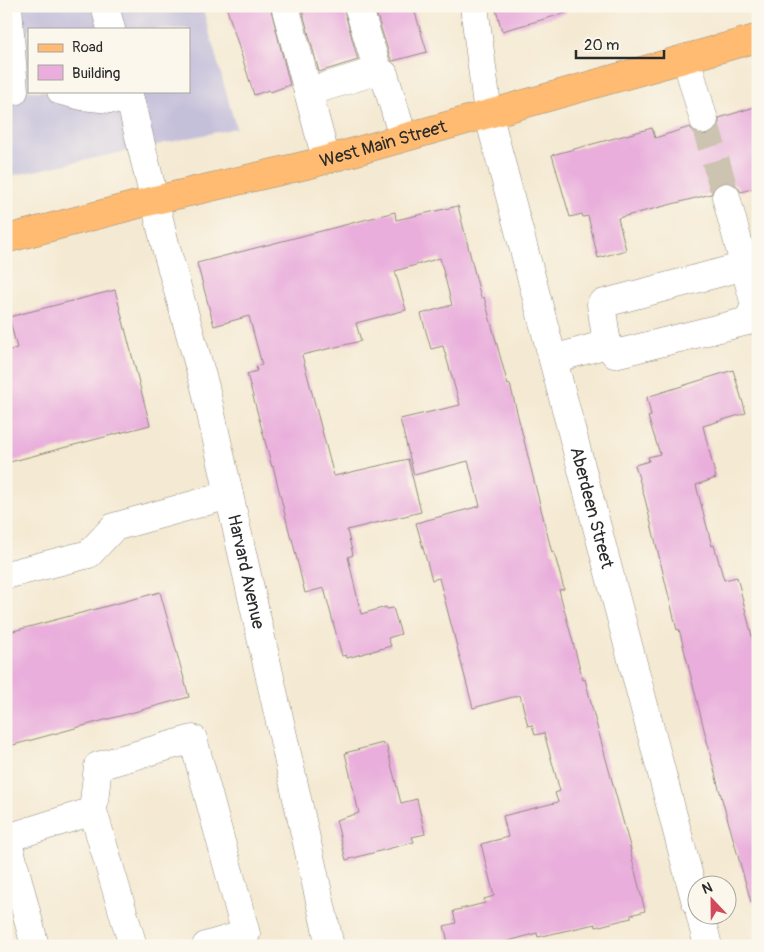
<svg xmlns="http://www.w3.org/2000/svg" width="764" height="952" font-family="Pangolin,sans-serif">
<rect width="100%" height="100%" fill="#fbf7ec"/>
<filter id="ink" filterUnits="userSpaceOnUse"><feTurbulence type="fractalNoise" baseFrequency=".02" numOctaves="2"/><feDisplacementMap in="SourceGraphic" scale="10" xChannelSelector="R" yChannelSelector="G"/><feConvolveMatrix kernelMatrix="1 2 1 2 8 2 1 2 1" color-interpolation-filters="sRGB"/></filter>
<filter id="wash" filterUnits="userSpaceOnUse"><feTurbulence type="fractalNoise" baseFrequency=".0096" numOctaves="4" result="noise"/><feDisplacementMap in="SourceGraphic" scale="20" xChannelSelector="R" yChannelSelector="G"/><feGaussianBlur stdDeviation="1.12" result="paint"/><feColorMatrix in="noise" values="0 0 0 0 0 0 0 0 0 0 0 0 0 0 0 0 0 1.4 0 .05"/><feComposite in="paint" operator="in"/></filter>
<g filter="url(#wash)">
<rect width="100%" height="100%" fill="#f4e9d2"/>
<path fill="#c5c0da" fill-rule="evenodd" d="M6,6h196l34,122 -230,49zM29,29h160v62h-160z"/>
<g id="blocks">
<g fill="#e9aedc">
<path d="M226,6h44l20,79 -20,7 -1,-2 -15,5z"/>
<path d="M301,6h42l15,54 -39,12z"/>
<path d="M374,6h39l14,46 -34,9 -2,-1z"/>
<path d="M495,6h70l1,7 -64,18z"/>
<path d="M758,106v81l-17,5 -4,-6 -7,-4h-8l-7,4 -4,8 -93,24 8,32 -28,8 -10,-42 -5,1 -1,-3 -12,3 -18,-62 100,-27 3,10 35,-11 4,5 6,3h8l8,-5 3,-6v-6z"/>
<path d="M458,206l23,92 3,-1 24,88 2,-1 42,169 2,-1 10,37 -5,1 24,90 2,-1 10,40 36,131 -1,1 15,60 -14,4v3l-35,9 -1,-3 -57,13 -1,-4 -46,13h-42l-5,-20 12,-3 -3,-12 32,-8 -1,-4 10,-3 -13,-52 27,-7 -5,-21 55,-14 -3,-9 5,-2 -16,-58 -9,2 -3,-10 -4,1 -8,-31 -47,13 -34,-130 -7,2 -16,-57 64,-17 -12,-45 -54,14 -14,-56 60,-14 -17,-59 -12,3 -10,-35 31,-9 -12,-47 -45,13 11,39 -50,13 5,18 -59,14 32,121 74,-17 13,53 -74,18 6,25 -5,2 13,57 25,-7 1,2 6,-1 8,26 -13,4 3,8 -44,12 -1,-3 -4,1 -18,-68 -19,5 -13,-54h-1l-18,-73 -1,1 -25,-93 10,-3 -1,-5 6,-1 -13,-49 -35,10 -17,-63 198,-51 1,8z"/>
<path d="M115,290l35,135 -144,38v-112l11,-3 -8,-31z"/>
<path d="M733,370l13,43 -43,13 13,52 -20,7 16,61 2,-1 10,35 13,-3 21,83v241l-7,1 -33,-117 -39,-156 -2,1 -32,-131 -10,-34 14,-4 -1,-4 12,-3 -12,-37 3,-1 -4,-19z"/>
<path d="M160,592l29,105 -183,50v-114z"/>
<path d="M383,743v2l3,-1 15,59 16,-4 8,35 -13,3 2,5 -68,18 -10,-40 23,-7 -14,-60z"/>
</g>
</g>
</g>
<g filter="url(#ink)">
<use href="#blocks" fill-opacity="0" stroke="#908a7e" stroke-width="1"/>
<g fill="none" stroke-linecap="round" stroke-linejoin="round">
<path stroke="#ccc3b1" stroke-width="28" stroke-dasharray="28 14" stroke-linecap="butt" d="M704,120l22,77"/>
<g stroke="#908a7e" stroke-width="29">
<g id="minor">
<path d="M8,6l6,85"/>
<path d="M105,6l6,23"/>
<path d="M285,6l41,153"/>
<path d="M358,6l20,65"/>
<path id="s1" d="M474,6l14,107 208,790"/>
<path d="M686,58l18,62"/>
<path d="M61,91l21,5 48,5"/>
<path id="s2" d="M128,91l38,157 39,139 125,559"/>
<path d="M308,92l65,-20 5,-1 6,3 19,63"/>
<path d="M726,197l29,108 -7,16 -133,33 -8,-10 -6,-40 144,-38"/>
<path d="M553,359l54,-15"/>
<path d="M6,575l83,-21 25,-27 115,-32"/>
<path d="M93,811l40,135"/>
<path d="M700,914l8,32"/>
<path d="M35,946l-28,-108 86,-27 5,-45 95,-27 53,195 -40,12"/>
</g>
</g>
<g stroke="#908a7e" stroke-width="29">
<g id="major">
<path id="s3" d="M6,239l149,-39 156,-36 447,-126"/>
</g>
</g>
<use href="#minor" stroke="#fff" stroke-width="28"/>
<use href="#major" stroke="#febb71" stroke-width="28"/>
</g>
</g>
<g text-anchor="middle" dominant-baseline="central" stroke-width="4.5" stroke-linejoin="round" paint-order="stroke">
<g font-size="18" fill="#2b2b2b" stroke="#fbf7ec">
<text stroke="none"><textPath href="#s3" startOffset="389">West Main Street</textPath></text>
<text stroke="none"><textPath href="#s1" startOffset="516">Aberdeen Street</textPath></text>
<text stroke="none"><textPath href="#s2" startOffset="495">Harvard Avenue</textPath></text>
</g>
</g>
<rect width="764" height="952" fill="none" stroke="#fbf7ec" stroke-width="25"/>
<rect x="28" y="28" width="162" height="65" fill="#fbf7ec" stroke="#a8a59f"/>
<rect x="38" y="44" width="25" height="8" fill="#febb71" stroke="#a8a59f"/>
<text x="72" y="52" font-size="15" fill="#2b2b2b">Road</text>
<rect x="38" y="65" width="25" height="15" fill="#e9aedc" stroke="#a8a59f"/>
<text x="72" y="78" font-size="15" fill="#2b2b2b">Building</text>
<g transform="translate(712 900) rotate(338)"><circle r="24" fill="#fbf7ec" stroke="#a8a59f"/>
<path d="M0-4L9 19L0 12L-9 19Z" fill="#d1495b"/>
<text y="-8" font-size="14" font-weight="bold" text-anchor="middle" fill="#2b2b2b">N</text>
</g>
<path d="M576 50v8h88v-8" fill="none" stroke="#2b2b2b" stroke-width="2.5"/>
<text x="584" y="50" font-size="15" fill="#2b2b2b" stroke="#fbf7ec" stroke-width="4" paint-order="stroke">20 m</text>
</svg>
